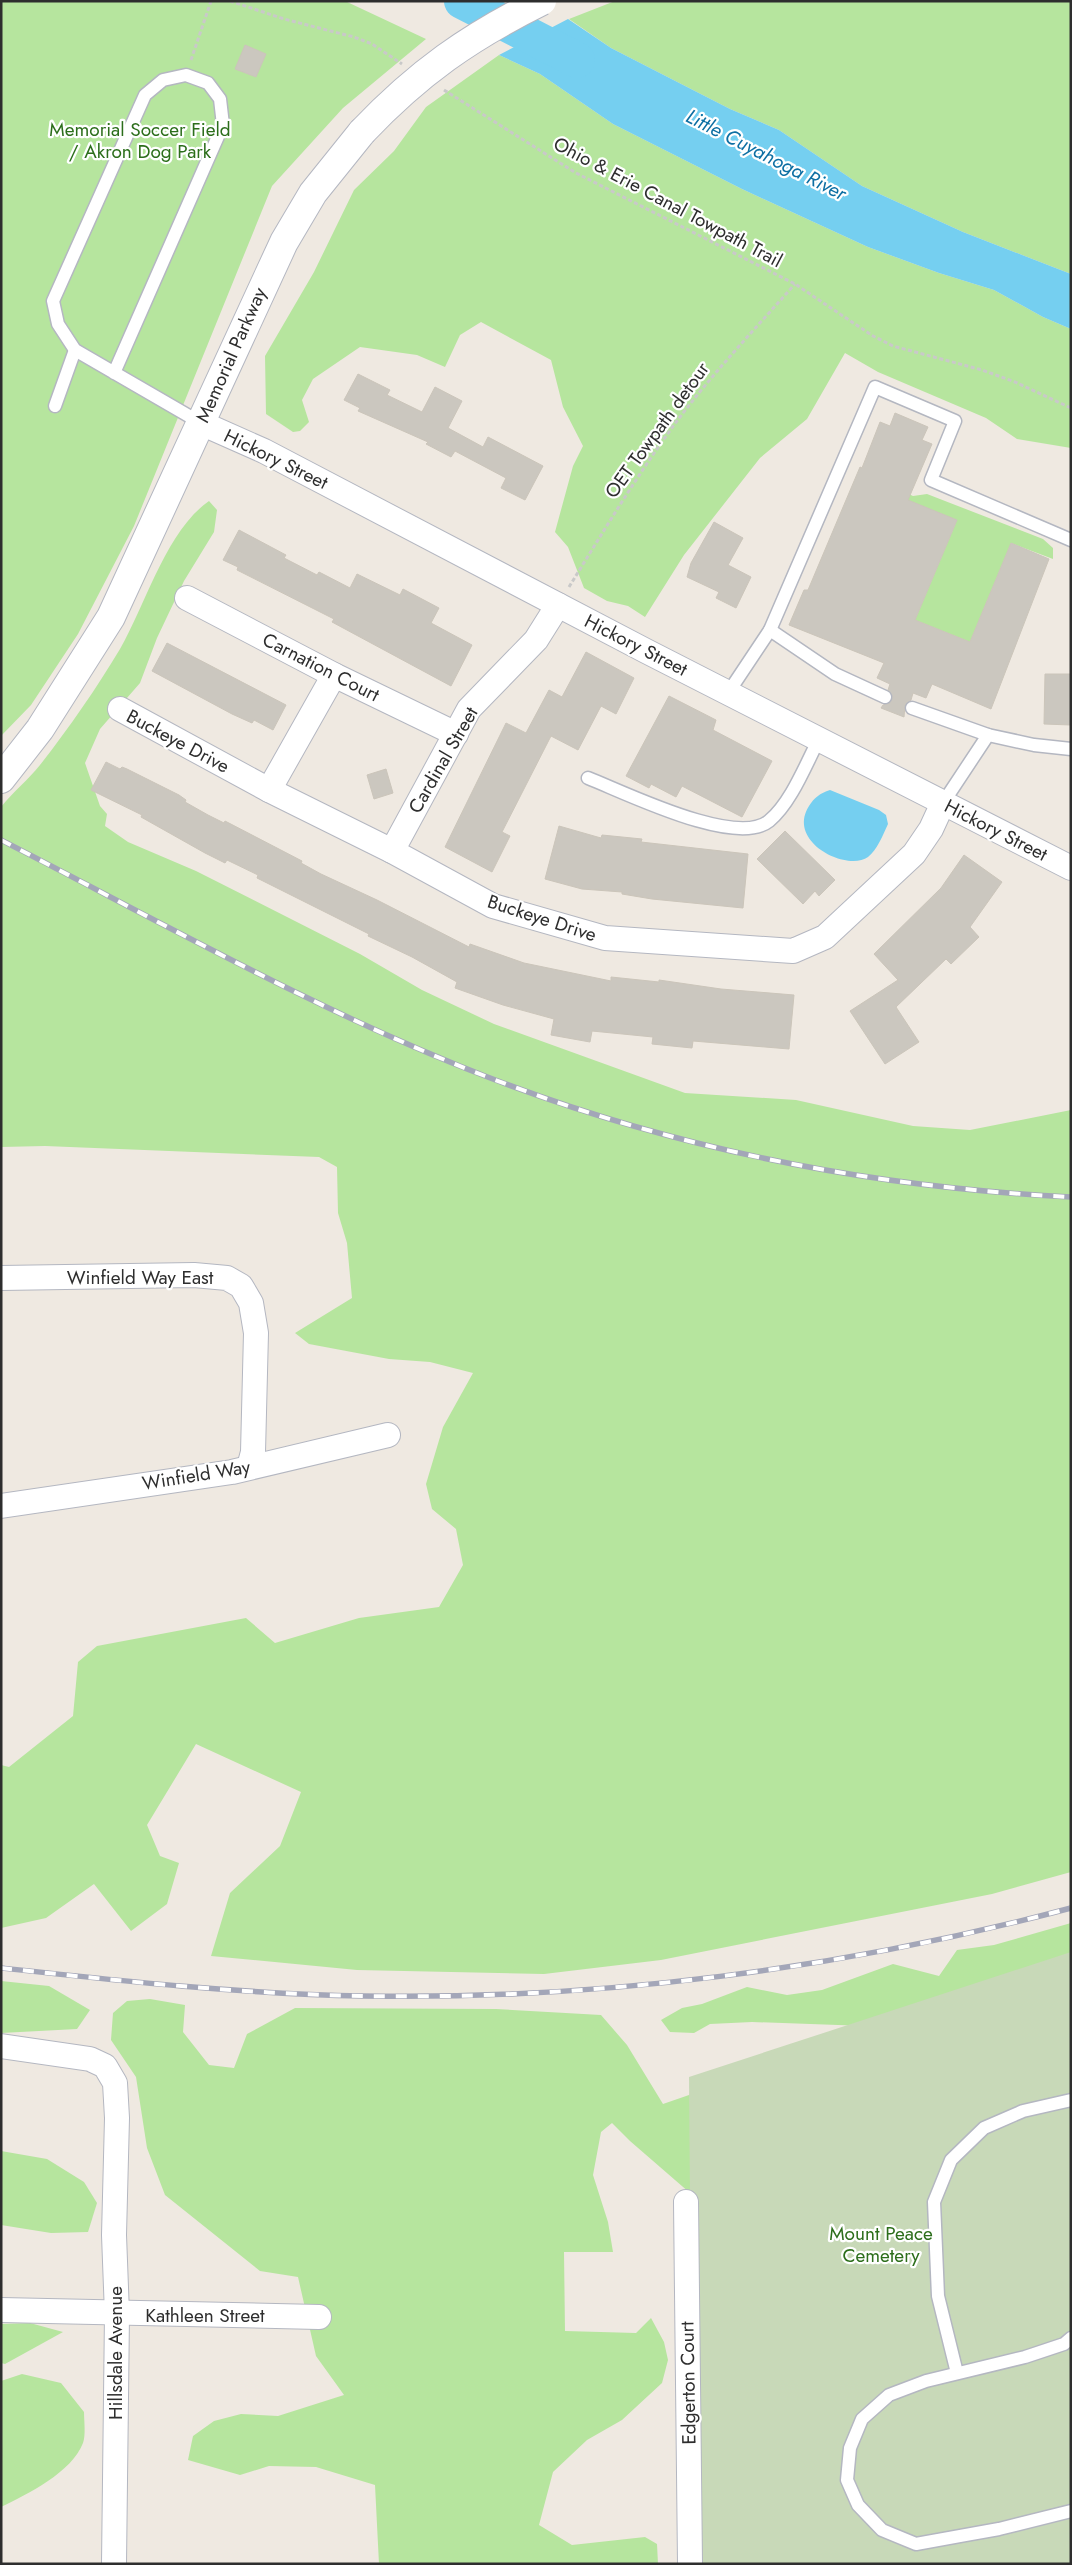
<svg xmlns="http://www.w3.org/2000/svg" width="1072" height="2565" font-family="Jost,sans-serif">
<rect width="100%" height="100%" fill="#efe9e1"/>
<g fill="#b6e59e">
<path d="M1,1h344l81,38 -83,69 -71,78 -138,340 -56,108 -47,71 -30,31z"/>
<path d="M615,1h456v273l-108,-42 -101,-46 -83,-56 -49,-21 -119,-61 -42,-29z"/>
<path d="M499,55l41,19 73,50 129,65 126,58 71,26 55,17 49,27 28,12v119l-54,-9 -31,-21 -108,-46 -33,-19 -38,66 -47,39 -76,97 -39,62 -17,-11 -21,-5 -23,-13 -16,-41 -13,-15 18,-66 10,-20 -20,-39 -12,-47 -70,-38 -21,13 -15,32 -28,-12 -57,-8 -47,32 -11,21 7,22 -9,9 -7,1 -27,-18 -1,-58 49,-84 40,-82 40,-39 32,-44z"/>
<path d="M898,489l15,7 14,-2 116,45 10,9v11l-42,-16 -41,99 -55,-22 42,-100 -89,107z"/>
<path d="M209,501l8,9 -3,22 -30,49 -27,57 -17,45 -40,46 -15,34 15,43 7,8 -2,12 23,16 68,29 164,83 62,36 72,34 191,69 111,7 117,26 57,4 101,-20v762l-79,22 -331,66 -117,14 -187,-4 -146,-14 19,-63 50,-47 21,-54 -105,-48 -49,81 13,31 19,7 -12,41 -36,27 -37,-47 -48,34 -45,10v-163l8,2 64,-51 5,-54 19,-16 149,-28 29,25 84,-25 80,-11 24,-42 -7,-36 -24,-20 -6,-25 17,-57 30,-54 -43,-11 -41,-3 -80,-15 -14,-11 57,-35 -5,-55 -9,-30 -1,-46 -18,-10 -274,-11 -44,1v-340c12,-15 27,-27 39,-42 29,-37 56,-76 80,-116 26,-45 46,-118 89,-148z"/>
<path d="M1071,1923v101l-205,2 -114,-4 -42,2 -16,9 -24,-1 -9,-12 21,-12 20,-4 45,-17 40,8 35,-5 71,-26 46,12 18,-26 37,-5z"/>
<path d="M1,1981l48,5 41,24 -13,19 -76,4z"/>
<path d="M150,1999l35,6 -2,27 26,33 25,3 13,-34 48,-26 201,1 105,6 26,30 36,59 26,-9 29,-21 -28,119 -60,-52 -18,-18 -11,9 -8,43 15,47 5,30h-49l1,79 71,2 15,-15 13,24 4,18 -6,23 -40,37 -35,20 -34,32 -14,53 33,20 73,-8 12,7 1,20h-279l-4,-79 -59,-18 -47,-1 -29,9 -52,-15 5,-24 21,-15 27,-7 37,2 66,-21 -28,-39 -18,-79 -38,-6 -95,-76 -18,-47 -11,-71 -25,-37 2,-27 14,-12z"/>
<path d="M1,2151l46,8 37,23 13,21 -9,29 -37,1 -50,-8z"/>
<path d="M30,2323l33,9 -58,32 -4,-1v-39z"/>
<path d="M22,2374l39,9 23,29c0,9 2,23 -1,31 -11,29 -55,51 -82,64v-126z"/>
</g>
<path fill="#c8d9b8" d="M1071,1952v612h-378l-4,-487z"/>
<g fill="#75cff0">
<path d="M568,19l43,29 119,61 49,21 83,56 101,46 108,42v55l-28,-12 -49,-27 -55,-17 -71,-26 -126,-58 -129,-65 -73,-50 -41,-19z"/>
<path d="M830,790l49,20 7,5 2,9c-5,11 -11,26 -20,33 -21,15 -82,-15 -59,-51 5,-8 11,-13 21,-16z"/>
</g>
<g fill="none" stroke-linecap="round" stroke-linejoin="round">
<path stroke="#75cff0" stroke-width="36" d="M462,1l115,59"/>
</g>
<g fill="#cbc7bf" stroke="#cbc5ba">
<path d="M245,45l21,9 -10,23 -21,-8z"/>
<path d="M358,374l32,16 -3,5 35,17 13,-25 27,14 -14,27 35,19 5,-10 55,29 -18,34 -24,-12 5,-10 -51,-27 -4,6 -25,-13 2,-2 -70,-31 2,-3 -16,-8z"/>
<path d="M895,413l33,14 -6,13 10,4 -24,56 49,20 -42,100 55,22 41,-99 38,16 -58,150 -59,-25 -6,14 -13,-5 -2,7 -6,5 -1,12 -23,-9 2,-3 7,-2 3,-6 -5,-7 2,-6 -13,-6 7,-15 -95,-38 15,-35h4l52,-123 2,1 18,-46 10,4z"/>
<path d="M714,522l29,16 -15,27 23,12 -15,31 -20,-10 3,-6 -32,-15 4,-14z"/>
<path d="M239,530l47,25 -2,3 33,17 2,-3 31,16 7,-14 43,21 3,-6 36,19 -8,15 41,22 -21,41 -119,-64 2,-3 -97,-49 1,-3 -15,-7z"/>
<path d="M167,643l119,62 -13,25 -19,-10 -2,3 -20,-9 -80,-43z"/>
<path d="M586,652l48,26 -18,36 -15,-8 -23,44 -27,-14 -49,96 8,4 -18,36 -47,-25 61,-124 20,10 23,-43 13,7z"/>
<path d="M1045,674h26v51l-27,-1z"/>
<path d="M669,696l47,24 -3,10 59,31 -30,56 -60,-31 -6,11 -25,-13 -2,4 -23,-12z"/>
<path d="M106,762l14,7 2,-2 5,2 52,26 7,5 -1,2 23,13 16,8 1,-2 77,40 -1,2 20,11 56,26 92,47 1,-3 54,19 87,18v-4l48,5v-2l62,9 73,6 -5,54 -96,-8 -1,7 -40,-4 1,-7 -61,-6 -2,11 -39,-7 3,-16 -51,-14 -48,-17 2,-6 -45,-25 -44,-21 1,-2 -112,-56 1,-3 -31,-15 -2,3 -20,-10 -64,-36 1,-2 -51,-25z"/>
<path d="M386,769l7,24 -19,6 -7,-24z"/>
<path d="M559,826l42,12 1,-3 40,4 -1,3 107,12 -5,54 -91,-9 -30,-5v-2l-40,-3 -37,-10z"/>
<path d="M785,831l50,49 -16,16 -4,-5 -12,13 -46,-45z"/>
<path d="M964,855l38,27 -32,45 9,10 -28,27 -5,-5 -50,48 23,35 -34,22 -35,-53 48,-31 -24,-26 67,-66z"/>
</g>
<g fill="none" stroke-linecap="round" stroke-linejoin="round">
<g stroke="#b4b7c1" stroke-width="15">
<g id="service">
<path d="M114,373l109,-248 -3,-26 -12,-16 -22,-8 -23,5 -18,15 -92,206 5,23 17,26 126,73"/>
<path d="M55,406l20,-56"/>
<path d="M770,630l105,-243 80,34 -24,59 140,60"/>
<path d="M728,693l42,-63 65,44 50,23"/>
<path d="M912,708l76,27"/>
<path d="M588,778c36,14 148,70 181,43 22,-18 37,-57 50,-82"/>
<path d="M943,803l45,-68 46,10 37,4"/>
<path d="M1071,2338l-7,6 -39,13 -99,24 -37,14 -27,24 -12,29 -3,32 11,25 24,25 34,14 83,-15 72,-18"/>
<path d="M957,2373l-19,-77 -4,-94 17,-42 33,-32 39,-17 48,-11"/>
</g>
</g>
<g stroke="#b4b7c1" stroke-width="26">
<g id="minor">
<path d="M201,423l63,28 382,200 425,217"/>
<path d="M187,598l147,77 122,59"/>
<path d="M120,709l149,81 123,61 101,55 112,32 188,13 32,-14 89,-83 17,-25 12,-26"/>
<path d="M269,790l65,-115"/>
<path d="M392,851l77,-142 67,-69 22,-35"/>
<path d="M1,1278l193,-3 33,3 14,8 10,17 5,30 -3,119 -4,15"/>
<path d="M1,1506l231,-34 156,-37"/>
<path d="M1,2046l89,13 15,7 10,17 2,35 -3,117 3,79 -3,250"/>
<path d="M686,2202l4,362"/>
<path d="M1,2310l318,7"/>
</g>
</g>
<g stroke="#b4b7c1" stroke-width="30">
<path id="secondary" d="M1,779l39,-50 71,-112 173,-375 29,-49 49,-61"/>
</g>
<g stroke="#c9c9c9" stroke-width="3" stroke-dasharray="4 2.5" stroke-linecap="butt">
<path d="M230,1l54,18 70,18 18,7 30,20"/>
<path d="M191,60l20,-59"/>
<path d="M444,90l132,83 219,111 78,52 20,10 89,24 33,12 56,26"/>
<path d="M569,587c34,-55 67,-110 105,-162 37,-50 80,-95 121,-141"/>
</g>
<use href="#service" stroke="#fff" stroke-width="12"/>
<use href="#minor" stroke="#fff" stroke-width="24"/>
<use href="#secondary" stroke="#fff" stroke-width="28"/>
<g stroke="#a3a6b8" stroke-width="5.5">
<g id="rail">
<path d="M1,840c158,81 318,172 484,236 188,73 385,111 586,121"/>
<path d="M1,1968c121,13 241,26 362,28 237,4 479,-27 708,-88"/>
</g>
</g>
<use href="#rail" stroke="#fff" stroke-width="4" stroke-dasharray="11" stroke-linecap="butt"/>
<g stroke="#b4b7c1" stroke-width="30" stroke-linecap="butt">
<path id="secondary-bridge" d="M362,132c56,-59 107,-95 180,-131"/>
</g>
<use href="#secondary-bridge" stroke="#fff" stroke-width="28"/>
</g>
<g text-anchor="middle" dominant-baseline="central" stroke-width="4.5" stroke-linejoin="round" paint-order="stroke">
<g font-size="19" fill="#2c6e1b" stroke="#fff">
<text x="140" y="129">Memorial Soccer Field<tspan x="140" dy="22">/ Akron Dog Park</tspan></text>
<text x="881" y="2233">Mount Peace<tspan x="881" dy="22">Cemetery</tspan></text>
</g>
<g font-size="19" fill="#2e2e2e" stroke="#fff">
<text transform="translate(668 202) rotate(28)">Ohio &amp; Erie Canal Towpath Trail</text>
<text transform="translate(231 355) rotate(-66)">Memorial Parkway</text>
<text transform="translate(657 430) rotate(-54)">OET Towpath detour</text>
<text transform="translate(276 459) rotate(26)">Hickory Street</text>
<text transform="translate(636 645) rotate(27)">Hickory Street</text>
<text transform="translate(321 667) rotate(27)">Carnation Court</text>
<text transform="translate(178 741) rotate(28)">Buckeye Drive</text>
<text transform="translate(443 760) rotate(-60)">Cardinal Street</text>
<text transform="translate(996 830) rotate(27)">Hickory Street</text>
<text transform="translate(542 918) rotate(18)">Buckeye Drive</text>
<text x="140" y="1277">Winfield Way East</text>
<text transform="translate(196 1475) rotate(-9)">Winfield Way</text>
<text x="205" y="2315">Kathleen Street</text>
<text transform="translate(115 2353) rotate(-90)">Hillsdale Avenue</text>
<text transform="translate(688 2383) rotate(-91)">Edgerton Court</text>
</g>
<g font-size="20" font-style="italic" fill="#0d6fa3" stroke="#fff">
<text transform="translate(766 155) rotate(27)">Little Cuyahoga River</text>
</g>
</g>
<rect width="1072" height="2565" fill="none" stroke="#2e2e2e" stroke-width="5"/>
</svg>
